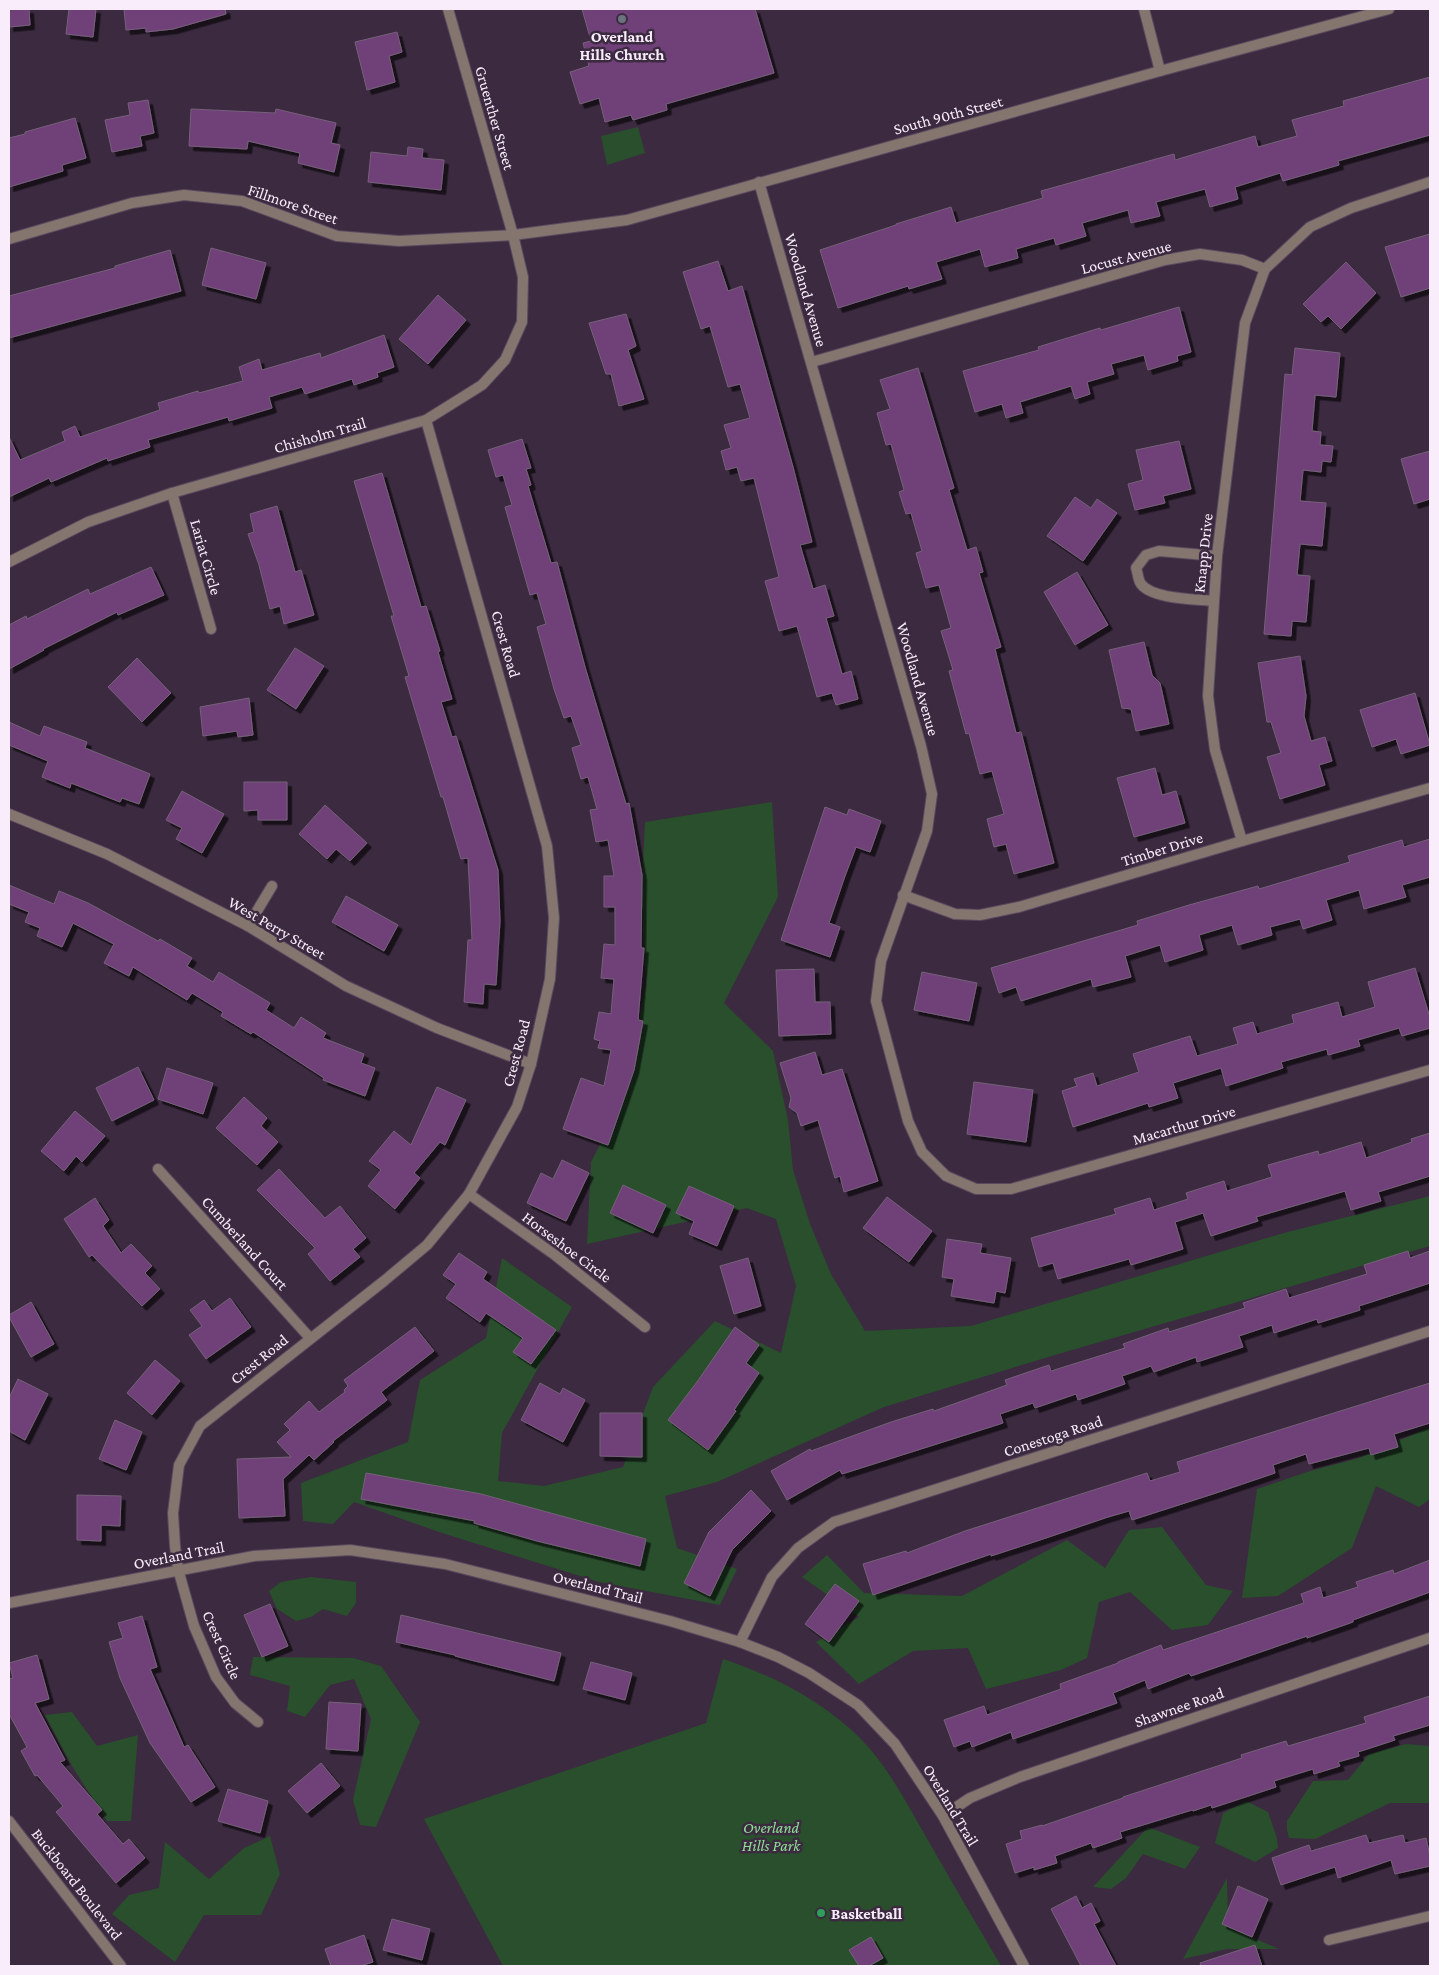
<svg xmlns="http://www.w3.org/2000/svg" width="1439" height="1975" font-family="'Crimson Pro',serif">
<defs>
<filter id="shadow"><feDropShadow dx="4.5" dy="4.5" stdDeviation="0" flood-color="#0009"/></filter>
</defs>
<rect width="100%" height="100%" fill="#3c2a40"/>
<g fill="#294f2d">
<path d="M638,127l7,26 -38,12 -6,-29z"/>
<path d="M772,802l6,95 -54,106 49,48 15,69 5,50 17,54 21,50 34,57 106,-5 313,-93 146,-37v50l-375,109 -171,52 -167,75 -52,14 12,52 60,21 -17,36 -121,-23 -160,-50 -85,-30 -21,22 -30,-3 -2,-38 107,-41 12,-62 66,-42 16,-80 70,49 -70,126 -4,48 46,5 79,-19 30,-80 62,-66 66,32 15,-67 -20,-67 -29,-11 -160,36 4,-82 35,-68 20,-111 -5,-84 4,-77z"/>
<path d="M1430,1427v72l-11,8 -43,-21 -24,62 -74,48 -36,2 15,-109 53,-18 49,-13z"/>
<path d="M1162,1527l44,58 27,6 -25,34 -36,5 -42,-38 -31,10 -12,56 -26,12 -75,19 -18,-41 -55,3 -54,33 -43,-42 43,-25 -57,-40 25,-22 37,38 98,3 105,-56 38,28 24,-38z"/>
<path d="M311,1577l45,5v21l-9,13 -24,-7 -12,8 -15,4 -19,-12 -8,-18 12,-9z"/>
<path d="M253,1657l100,1 28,8 39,56 -44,105 -16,-2 -7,-25 18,-81 -17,-40 -24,6 -25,32 -18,-6 3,-25 -40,-11z"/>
<path d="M723,1659c51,17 98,41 137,79 27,27 46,64 65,97 25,44 51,88 76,131h-498l-79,-147 282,-96z"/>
<path d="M72,1712l25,34 41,-11 -7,86h-24l-35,-55 -27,-51z"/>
<path d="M1406,1744l24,2v57h-40l-75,36 -26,-1 -2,-8v-9l26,-40 35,-1 21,-26z"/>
<path d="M1246,1801l22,11 9,26 1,10 -23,14 -40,-19 8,-30z"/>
<path d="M1148,1827l52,20 -15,22 -42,-15 -17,24 -15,11 -18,-2z"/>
<path d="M270,1836l10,38 -19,41h-57l-29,47 -63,-48 17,-19 30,-7 6,-46 44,37 35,-31z"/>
<path d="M1227,1878l1,49 51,22h-52l-44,10z"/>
</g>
<g fill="#6f3f78" stroke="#76617a" filter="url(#shadow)">
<path d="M9,9h20l1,16 -21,2z"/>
<path d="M69,9h27l-3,28 -27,-3z"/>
<path d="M124,9h101l1,5 -53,15 -27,3v-4l-20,2z"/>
<path d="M582,9h173l19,64 -108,31 1,6 -34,10 -2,-5 -26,7 -6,-24 -19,6 -10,-32 19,-6 -6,-23 8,-2z"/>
<path d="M397,32l5,20 -13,4 6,26 -28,8 -12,-48z"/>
<path d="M1430,77v58l-92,26 1,4 -56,16 -3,-8 -45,14 3,12 -28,8 -5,-18 -49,13 4,14 -29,7 -3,-13 -46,13 4,13 -30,9 -2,-7 -38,11 2,9 -33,9 -5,-18 -44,13 6,17 -33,10 -1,-3 -70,22 -18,-58 76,-25v-1l55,-17 5,16 87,-25 -2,-7 133,-37 1,6 80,-24 3,11 39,-11 -5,-16 52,-14 -1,-5z"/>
<path d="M148,100l6,33 -14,3 2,10 -30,6 -7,-32 25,-5 -2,-12z"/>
<path d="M191,109l84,4 1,-4 60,14 -5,20 9,2 -6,27 -36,-9 2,-10 -52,-12 -1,8 -58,-3z"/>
<path d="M75,118l11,40 -24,7 1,6 -54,16v-49l16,-4v-2z"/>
<path d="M408,147l15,2 -1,9 22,2 -3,30 -73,-8 3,-30 36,4z"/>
<path d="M1430,234v54l-29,9 -16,-50z"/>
<path d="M211,248l55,15 -10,36 -54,-14z"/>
<path d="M170,250l11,41 -172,47v-42l106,-28v-2z"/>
<path d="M718,261l10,30 14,-5 51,181 19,75 -12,3 13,44 12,-4 9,31 -8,2 16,56 9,-3 7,28 -22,6 -4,-12 -15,4 -20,-71 -18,5 -14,-50 14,-4 -25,-99 -13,3 -4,-14 -11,3 -5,-19 10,-3 -7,-23 26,-7 -10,-34 -12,3 -18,-61 -9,3 -18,-57z"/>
<path d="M1346,262l30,31 -35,36 -13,-13 -7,6 -18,-18z"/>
<path d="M438,295l28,25 -38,44 -29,-25z"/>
<path d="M1179,307l12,45 -14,4 1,5 -30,9 -4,-15 -33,9 3,10 -27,8 3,12 -15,5 -4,-13 -51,16 3,11 -17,5 -4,-14 -27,8 -12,-41 76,-21 -1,-3 62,-19 1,2z"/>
<path d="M626,314l10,32 -8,4 16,49 -25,7 -8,-32h-5l-17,-51z"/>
<path d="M384,335l10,32 -17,6 1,4 -24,8 -2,-6 -47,15 -3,-7 -33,10 3,11 -43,13 -1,-4 -80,23 2,7 -42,14 -1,-3 -56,24 -2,-4 -40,19v-60l11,23 45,-19 -3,-9 13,-6 5,11 80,-27 -2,-7 40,-12 1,2 44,-12 -4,-14 20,-8 3,11 58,-17 1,5z"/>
<path d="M1295,348l45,5 -4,44 -21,-2 -3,36 9,1 -1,13 13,1 -2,16 -9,-1 -1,11 -18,-2 -3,31 26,2 -4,43 -22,-2 -3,31 13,1 -4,46 -14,-1 -1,15 -27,-2 21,-260 7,1z"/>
<path d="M918,368l36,120 -5,2 18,60 9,-3 7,25 -4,1 22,74 -6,2 21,84 5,-1 33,131 -40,11 -8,-30 -12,3 -7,-28 17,-5 -12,-43 -12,3 -11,-41 -3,1 -17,-63 4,-1 -12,-39 10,-3 -12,-43 -13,3 -10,-35 6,-2 -11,-38 -5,1 -7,-22 5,-2 -13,-46 -5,1 -9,-32 13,-4 -10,-29z"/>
<path d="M522,439l9,29 -5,1 5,16 -3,1 23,77 6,-1 28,105 41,137 3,-1 13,72 -1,73h3l-6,72 5,1 -9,49 -26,75 -45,-16 18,-51 23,8 7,-36 -13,-2 2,-7 -6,-2 5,-27 12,2 3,-35 -13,-1 3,-34 11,1v-38h-11v-31h10l-6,-36 -12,2 -6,-32 7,-1 -9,-32 -7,2 -9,-31 9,-3 -10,-29 -7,2 -10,-29 -17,-62 9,-3 -9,-31 -7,2 -25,-88 7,-2 -9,-30 -7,2 -8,-27z"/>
<path d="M1179,441l12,48 -28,7 2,7 -30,7 -7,-26 15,-4 -7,-30z"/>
<path d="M1430,451v48l-16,5 -13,-45z"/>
<path d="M382,473l39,134 5,-1 14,45 -2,1 14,47 -11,3 11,35 4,-1 42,134 2,51 -4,64 -12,-1 -1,20 -19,-2 4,-62h4l-4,-82 -7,1 -18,-62h-2l-36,-120 4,-1 -18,-60h3l-40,-135z"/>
<path d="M1075,497l16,11 6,-9 20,14 -34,48 -36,-25z"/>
<path d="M277,506l18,66 6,-2 13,45 -30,9 -4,-18 -10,3 -11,-44 -11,-31 6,-2 -4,-18z"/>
<path d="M151,567l13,28 -46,20 -1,-3 -74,37 1,1 -35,19v-44l17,-9 1,3 61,-30 2,5z"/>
<path d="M1077,572l31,53 -33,20 -31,-53z"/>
<path d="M1144,642l8,33 8,8 9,41 -33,7 -5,-22 -9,-1 -13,-58z"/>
<path d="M295,648l29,18 -28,43 -29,-19z"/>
<path d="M1300,656l6,40 -2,20 7,25 14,-4 7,24 -13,4 6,20 -45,14 -13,-42 14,-4 -10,-31h-4l-9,-59z"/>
<path d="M137,658l34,35 -29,29 -34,-35z"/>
<path d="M1415,693l15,52 -29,9 -5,-15 -24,8 -12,-37z"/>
<path d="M249,698l4,37 -15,2 -1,-6 -34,5 -3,-29z"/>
<path d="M9,722l31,14 4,-10 43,16 -2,6 65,26 -11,30 -17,-6 -2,4 -49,-19 -1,5 -28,-11 6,-16 -39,-16z"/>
<path d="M1155,768l7,27 14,-4 9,32 -51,14 -17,-59z"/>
<path d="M244,782h43v38h-29v-10l-14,1z"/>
<path d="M182,791l42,23 -22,39 -26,-14 6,-11 -16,-8z"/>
<path d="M325,805l42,38 -17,18 -14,-12 -9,10 -28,-25z"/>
<path d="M825,807l22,8 2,-6 32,12 -11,31 -14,-5 -11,29 -16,47 11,4 -10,30 -49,-17z"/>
<path d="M1430,839v38l-28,8 4,12 -42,12 -5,-19 -33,10 6,20 -29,9 -3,-10 -30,8 2,8 -34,10 -6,-20 -33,10 4,15 -38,12 -5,-17 -35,11 6,21 -38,10 -2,-8 -70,22 -5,-14 -17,6 -8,-25 147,-43 -1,-4 52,-16 69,-19 1,3 91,-27 -2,-6 54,-16 2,7z"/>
<path d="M9,885l45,19 5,-13 29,12 70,38 2,-2 32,19 -5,8 26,16 6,-10 51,31 -4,7 28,18 7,-11 25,16 -3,5 41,16 -3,9 14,5 -10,28 -42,-16 1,-2 -71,-46 -2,2 -30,-18 2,-4 -31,-19 -5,7 -54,-33 -4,9 -25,-13 10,-19 -41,-21 -11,24 -25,-11 3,-8 -15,-6 4,-10 -20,-8z"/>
<path d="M346,896l52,29 -14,26 -52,-29z"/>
<path d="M1415,968l15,50v10l-28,8 -3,-8 -41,12 2,6 -32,9 -1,-6 -46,13 2,6 -57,18 -5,-18 -48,15 5,15 -29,9 -1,-4 -75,24 -11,-36 15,-5 -3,-7 19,-6 4,13 42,-14 -6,-18 57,-18 7,20 41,-12 -5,-16 20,-6 4,12 37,-11 -2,-8 46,-13 4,15 33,-10 -7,-25z"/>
<path d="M814,969l1,33h15l1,32 -52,2 -3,-66z"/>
<path d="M922,972l55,11 -8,38 -55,-11z"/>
<path d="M815,1052l7,23 20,-6 36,112 -34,11 -4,-16 -5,2 -17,-58 -17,6 -4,-13 -8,-6 2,-9 -11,-35z"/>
<path d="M138,1067l16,33 -42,21 -16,-33z"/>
<path d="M167,1068l46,15 -10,31 -45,-15z"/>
<path d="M974,1082l59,8 -7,52 -59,-8z"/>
<path d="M437,1087l29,13 -21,45 -5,-3 -26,31 6,5 -25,31 -27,-23 13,-16 -12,-9 25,-30 17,14z"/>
<path d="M244,1097l23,21 -6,8 17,16 -21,23 -41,-37z"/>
<path d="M75,1111l30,25 -23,26 -6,-6 -12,15 -23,-20z"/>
<path d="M1430,1133v43l-52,16 3,9 -30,9 -6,-19 -89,26 2,4 -47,15 -8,-23 -28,9 8,27 -52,16 -2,-6 -71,20 -5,-16 -14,4 -8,-29 85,-24 -2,-5 36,-11 4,12 34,-11 -2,-6 38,-12 3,10 45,-14 -4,-12 50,-14 1,4 42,-13 5,16 46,-16 -1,-3z"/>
<path d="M562,1160l27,13 -23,48 -39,-18 14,-30 12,6z"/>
<path d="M279,1169l46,49 15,-12 26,32 -13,11 7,8 -30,24 -22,-27 7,-6 -58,-58z"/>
<path d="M623,1185l43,20 -13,28 -43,-20z"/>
<path d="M689,1186l45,20 -17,40 -28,-12 5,-13 -18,-8z"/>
<path d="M887,1197l45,34 -23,31 -46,-34z"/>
<path d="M95,1198l14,22 -6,6 18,27 10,-9 21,22 -7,7 15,16 -18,17 -50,-51 -3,2 -25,-38z"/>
<path d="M947,1239l35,5 -2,9 31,5 -6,35 -9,-2 -2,12 -43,-7 3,-17 -12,-2z"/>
<path d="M1408,1251l2,7 20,-7v32l-71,23 1,4 -42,13 -1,-4 -43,14 -2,-8 -33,11 4,11 -46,15 -1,-5 -42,15 -3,-6 -29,10 3,8 -47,16 -2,-6 -41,14 -2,-5 -33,11 3,9 -161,51 -2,-4 -53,30 -16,-29 39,-22 1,2 80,-29 42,-13 1,2 73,-26 -2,-5 44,-15 2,6 74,-23 -2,-4 45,-16 1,4 76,-24 -2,-5 43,-14 3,9 78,-24 -3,-9z"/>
<path d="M459,1253l28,19 -4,7 73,51 -25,34 -18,-12 10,-14 -37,-25 -6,9 -34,-24 10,-14 -13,-9z"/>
<path d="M748,1258l13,48 -27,8 -14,-48z"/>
<path d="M230,1298l21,29 -45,32 -17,-24 13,-9 -12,-16 14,-10 8,11z"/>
<path d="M31,1302l23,42 -23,13 -22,-40v-2z"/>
<path d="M415,1327l19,24 -53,41 6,8 -54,41 1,1 -20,18 -5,-5 -26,24 2,37 -46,2 -2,-59 54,-2 -14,-15 13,-12 -6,-6 25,-23 10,11 26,-20 -1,-2 4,-4 -4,-6z"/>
<path d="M735,1327l24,18 -13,18 13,10 -25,37 2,1 -28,39 -40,-30 29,-38z"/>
<path d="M155,1360l25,21 -28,34 -25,-22z"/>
<path d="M18,1379l30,15 -23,46 -16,-9v-33z"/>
<path d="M540,1383l20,11 3,-6 22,12 -22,42 -42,-22z"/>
<path d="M1430,1383v40l-36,11 4,13 -27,8 -2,-7 -60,16 -3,-10 -33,11 2,8 -59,20 -84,27 -3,-9 -21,6 -71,24 -46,15v-2l-118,41 -10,-31 43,-13 1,2 58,-22 182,-58 3,8 30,-9 -3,-10z"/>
<path d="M600,1413h42v44l-42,-1z"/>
<path d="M115,1420l27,12 -16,38 -27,-11z"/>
<path d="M366,1473l115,21 165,45 -6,27 -103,-25 -63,-18 1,-2 -114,-22z"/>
<path d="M751,1490l20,21 -39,39 -22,46 -26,-13 25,-51z"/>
<path d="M77,1495l44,1 -1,30 -19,-1v16l-24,-1z"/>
<path d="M1430,1560v32l-77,28v2l-46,16v-2l-116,40 -2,-3 -41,16 -3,-9 -32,13 4,10 -104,36 -2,-7 -39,15 -2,-6 -16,6 -10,-27 40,-14 3,9 74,-26 -1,-5 58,-21v-1l43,-17 2,5 141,-47 -3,-9 19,-7 3,11 35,-11 -2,-5 37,-12 1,4z"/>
<path d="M835,1584l24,17 -30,41 -24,-18z"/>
<path d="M270,1604l18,42 -26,11 -18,-42z"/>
<path d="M401,1615l160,38 -7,28 -99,-25v-1l-59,-13z"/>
<path d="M142,1616l15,51 -7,2 34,78 4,-2 27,42 -24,15 -41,-59 -30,-65 -11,-36 14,-4 -5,-15z"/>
<path d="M37,1655l12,44 -14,4 30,57 -5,2 42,48 -5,4 26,30 6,-5 16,19 -29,25 -60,-71 7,-6 -26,-31 -2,1 -14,-25 6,-4 -18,-33v-35l4,-1 -4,-15z"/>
<path d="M591,1662l41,11 -7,27 -42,-11z"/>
<path d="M1430,1696v29l-37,11 2,4 -37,12 1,4 -21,6 2,4 -26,8 -1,-5 -39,12 2,6 -64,21 -1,-3 -18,6 -1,-1 -72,22 2,6 -29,10 -2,-5 -36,13 2,7 -23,7v-3l-19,6 -9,-29 16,-5 -2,-8 22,-6v1l81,-28v-1l119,-39 -1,-3 45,-14 2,5 78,-23 -2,-6z"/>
<path d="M329,1702l32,2 -3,47 -32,-2z"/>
<path d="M321,1763l19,23 -33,27 -19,-22z"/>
<path d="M228,1789l40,12 -8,32 -42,-12z"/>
<path d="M1366,1835l3,8 34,-8 2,8 21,-5 4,18v10l-35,8 -4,-14 -53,18 -3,-11 -54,18 -9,-27 37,-13 2,6z"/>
<path d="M1238,1886l30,13 -16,38 -30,-13z"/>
<path d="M1076,1896l6,12 9,-5 9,18 -6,3 22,42h-35l-30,-57z"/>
<path d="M392,1919l38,10 -8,31 -39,-10z"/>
<path d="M364,1935l9,27 -13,4h-29l-6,-17z"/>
<path d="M871,1937l12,21 -14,8h-10l-10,-16z"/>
<path d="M1255,1945l7,21h-61l-1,-3z"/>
</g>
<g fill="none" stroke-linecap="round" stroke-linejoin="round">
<g stroke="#5a495e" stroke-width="12">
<g id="minor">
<path d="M1144,9l16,62"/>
<path d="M759,182l162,564 11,48 -5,37 -46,130 -5,40 32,120 14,31 24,24 30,13h35l419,-119"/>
<path d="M812,362l353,-102 35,-6 42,6 23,9"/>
<path d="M172,493l39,136"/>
<path d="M9,562l79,-40 84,-29 254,-73 56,-35 23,-25 17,-38 1,-45 -10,-42 -65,-226"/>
<path d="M1213,601c-18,-2 -61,-2 -72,-17 -3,-4 -3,-11 -5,-16l10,-13 13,-4 58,5"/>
<path d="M9,814l98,40 141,72 98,60 91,42 94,36"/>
<path d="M1242,841l-27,-91 -7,-54 9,-140 28,-233 20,-54 45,-42 41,-19 79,-26"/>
<path d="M903,895l52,19 25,1 39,-8 223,-66 188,-53"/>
<path d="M248,926l24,-40"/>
<path d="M158,1169l152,169"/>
<path d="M469,1194l86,61 90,72"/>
<path d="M9,1603l245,-47 96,-6 95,14 225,57 70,21 38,15 31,16 49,32 37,39 48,72 81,150"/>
<path d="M740,1642l32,-65 26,-29 36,-26 596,-191"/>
<path d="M258,1722l-23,-19 -19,-26 -22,-51 -16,-57 -3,-23 -2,-33 6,-48 21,-39 184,-145 43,-36 42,-51 48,-87 14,-43 19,-85 4,-61 -7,-72 -121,-426"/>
<path d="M943,1816l27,-18 50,-21 410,-139"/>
<path d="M9,1821l112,145"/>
<path d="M1329,1940l101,-24"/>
</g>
</g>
<g stroke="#5a495e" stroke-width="12">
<path id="tertiary" d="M9,239l123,-36 52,-8 58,6 95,35 62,5 114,-6 114,-15 533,-149 229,-62"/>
</g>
<use href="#minor" stroke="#84756f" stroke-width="10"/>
<use href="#tertiary" stroke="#84756f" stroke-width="10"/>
</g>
<circle fill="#6b7280" stroke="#3c2a40" stroke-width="2" cx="622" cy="19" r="5"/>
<circle fill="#2e9e5b" stroke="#3c2a40" stroke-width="2" cx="821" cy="1913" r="5"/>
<g text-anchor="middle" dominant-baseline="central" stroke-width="5" stroke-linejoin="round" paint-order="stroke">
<g font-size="16" font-weight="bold" fill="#f9edfb" stroke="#3c2a40">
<text x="622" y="36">Overland<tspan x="622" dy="18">Hills Church</tspan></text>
<text x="831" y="1913" text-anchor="start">Basketball</text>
</g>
<g font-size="16" fill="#f9edfb" stroke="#3c2a40">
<text transform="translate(948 115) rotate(-15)">South 90th Street</text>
<text transform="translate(495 118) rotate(74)">Gruenther Street</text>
<text transform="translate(293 204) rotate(19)">Fillmore Street</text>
<text transform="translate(1126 257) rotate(-15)">Locust Avenue</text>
<text transform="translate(806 290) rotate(74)">Woodland Avenue</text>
<text transform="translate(320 435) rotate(-16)">Chisholm Trail</text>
<text transform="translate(1203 553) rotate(-84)">Knapp Drive</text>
<text transform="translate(206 557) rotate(74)">Lariat Circle</text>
<text transform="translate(506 644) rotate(74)">Crest Road</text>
<text transform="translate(918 679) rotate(74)">Woodland Avenue</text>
<text transform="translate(1162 849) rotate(-17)">Timber Drive</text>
<text transform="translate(277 928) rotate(30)">West Perry Street</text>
<text transform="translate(516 1053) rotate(-75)">Crest Road</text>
<text transform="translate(1184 1125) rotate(-16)">Macarthur Drive</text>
<text transform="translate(245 1243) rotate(48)">Cumberland Court</text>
<text transform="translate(567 1247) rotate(37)">Horseshoe Circle</text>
<text transform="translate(259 1359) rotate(-39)">Crest Road</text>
<text transform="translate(1053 1436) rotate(-18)">Conestoga Road</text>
<text transform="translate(179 1555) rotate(-11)">Overland Trail</text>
<text transform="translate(598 1587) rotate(14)">Overland Trail</text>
<text transform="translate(222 1645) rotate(66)">Crest Circle</text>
<text transform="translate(1179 1707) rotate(-19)">Shawnee Road</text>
<text transform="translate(951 1805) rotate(59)">Overland Trail</text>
<text transform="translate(77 1884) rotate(52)">Buckboard Boulevard</text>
</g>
<g font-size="16" font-style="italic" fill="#8de194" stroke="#3c2a40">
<text x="771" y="1827">Overland<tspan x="771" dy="18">Hills Park</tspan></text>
</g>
</g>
<rect width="1439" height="1975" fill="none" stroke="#f9edfb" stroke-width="20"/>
</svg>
